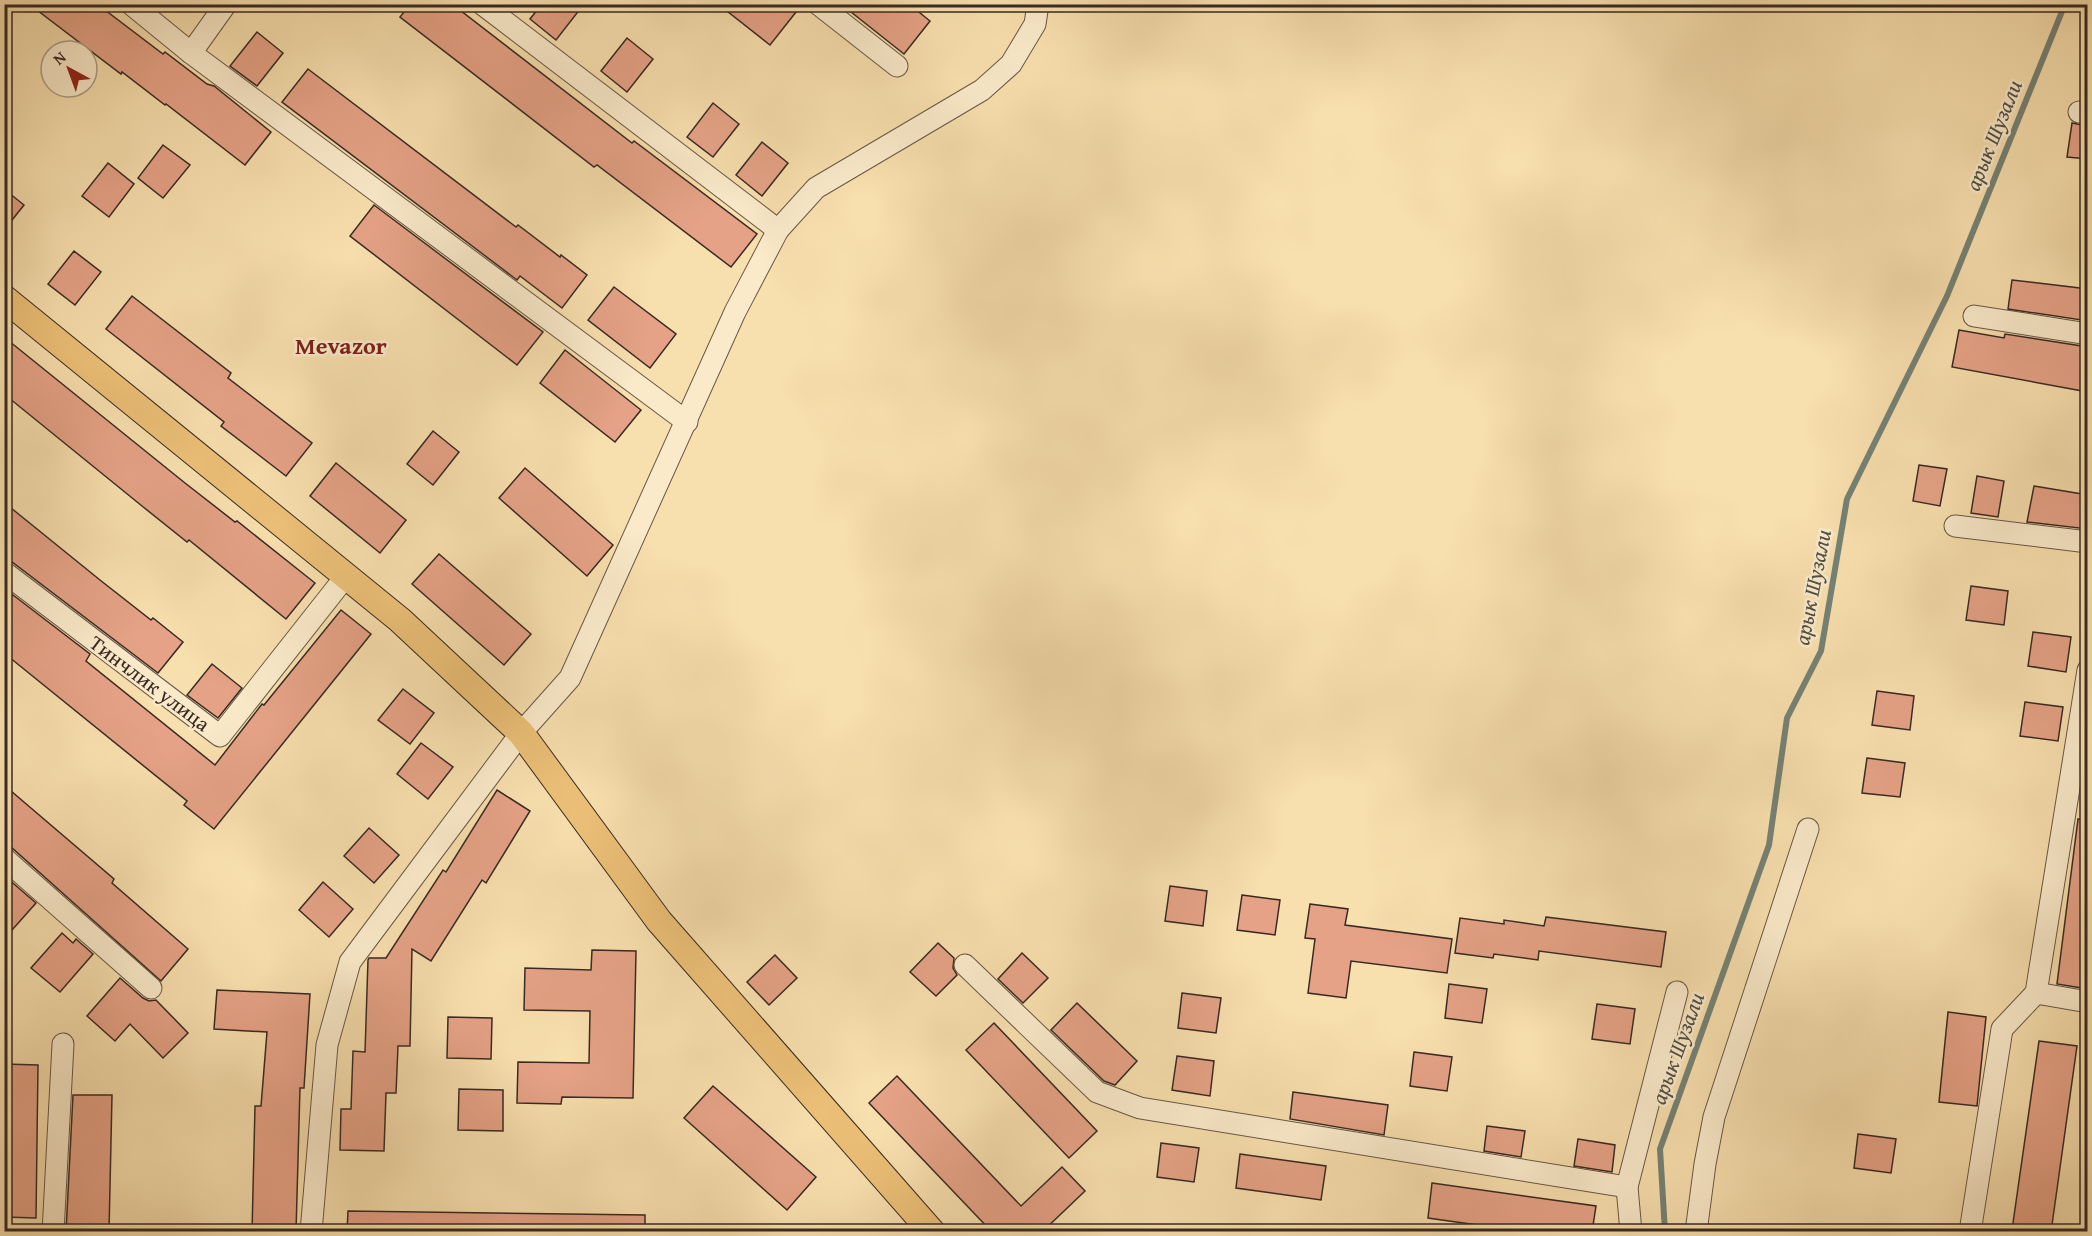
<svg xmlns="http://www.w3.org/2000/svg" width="2092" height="1236" font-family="'Gentium Book Plus',serif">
<rect width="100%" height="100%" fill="#f8dfae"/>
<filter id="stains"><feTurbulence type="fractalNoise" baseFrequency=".00333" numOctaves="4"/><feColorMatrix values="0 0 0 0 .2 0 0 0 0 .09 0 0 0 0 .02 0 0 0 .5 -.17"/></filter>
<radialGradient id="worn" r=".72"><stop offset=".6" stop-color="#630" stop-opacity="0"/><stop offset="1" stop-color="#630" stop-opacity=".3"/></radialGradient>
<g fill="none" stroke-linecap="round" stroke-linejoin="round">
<path stroke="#758275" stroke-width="6" d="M1665,1232l-5,-83 109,-304 18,-127 34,-67 26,-152 100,-203 118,-292"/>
</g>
<g fill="#e5a286" stroke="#382a23" stroke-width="1.5">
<path d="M29,4h68l66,50 2,-2 42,32 7,2 57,46 -26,33 -79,-61 -1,1 -43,-33 -1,2z"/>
<path d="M410,4h42l180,139 2,-2 123,93 -26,33 -134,-102 -3,2 -194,-150z"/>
<path d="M542,4h42l-28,36 -26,-21z"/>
<path d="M718,4h68l10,8 -26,33z"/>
<path d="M841,4h68l21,17 -26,33z"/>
<path d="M257,32l26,21 -26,33 -27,-20z"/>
<path d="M627,38l26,21 -26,33 -26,-21z"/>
<path d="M308,69l208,158 2,-2 42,32 1,-2 26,20 -25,33 -42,-32 -3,4 -235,-178z"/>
<path d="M713,103l26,21 -26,33 -26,-20z"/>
<path d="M2072,123l16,3v33l-21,-2z"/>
<path d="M762,142l26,21 -26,33 -26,-21z"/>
<path d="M163,145l27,20 -27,33 -25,-20z"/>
<path d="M108,163l26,21 -25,33 -27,-21z"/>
<path d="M4,189l20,16 -20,25z"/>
<path d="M374,205l169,127 -26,33 -167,-129z"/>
<path d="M74,251l27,21 -26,33 -27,-21z"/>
<path d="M2012,280l76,9v32l-80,-12z"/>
<path d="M614,287l62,47 -26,34 -62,-48z"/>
<path d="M132,296l99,77 -3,5 84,65 -26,33 -65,-50 3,-4 -118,-93z"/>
<path d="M1959,330l45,8 1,-4 83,13v45l-136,-25z"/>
<path d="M4,337l181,146 50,39 2,-1 78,62 -29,36 -97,-79 -2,2 -45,-36 -138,-112z"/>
<path d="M565,350l76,60 -26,32 -75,-59z"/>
<path d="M433,431l26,21 -26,33 -26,-21z"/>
<path d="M336,463l70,57 -26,33 -70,-57z"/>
<path d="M1919,465l28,4 -7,37 -27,-5z"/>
<path d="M525,468l88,77 -26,31 -88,-78z"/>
<path d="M1977,476l27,5 -6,36 -27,-4z"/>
<path d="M2034,486l54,9v34l-61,-7z"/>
<path d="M11,508l89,72 51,40 2,-2 30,24 -25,31 -146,-111 -8,-3v-43z"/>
<path d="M439,554l92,80 -27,31 -92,-81z"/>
<path d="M1971,586l37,5 -4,34 -38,-5z"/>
<path d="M13,595l77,59 -4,7 129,104 47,-61 2,1 77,-95 30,24 -157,195 -30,-24 3,-4 -183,-148v-47z"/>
<path d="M2033,632l38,5 -5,35 -38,-6z"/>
<path d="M212,664l30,24 -24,30 -31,-23z"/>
<path d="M403,689l31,24 -24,31 -32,-24z"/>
<path d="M1877,691l37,5 -4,34 -38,-5z"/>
<path d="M2025,702l38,5 -5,34 -38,-5z"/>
<path d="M421,743l32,24 -25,32 -31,-25z"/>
<path d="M1867,758l38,5 -5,34 -38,-4z"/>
<path d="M4,785l110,94 -2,4 76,66 -27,32 -149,-133 -8,-3z"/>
<path d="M497,790l33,21 -44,72 -4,-3 -51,81 -19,-12 -2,97h-12l-2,47h-10l-2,58 -44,-1 1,-41h10l2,-58 12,1 3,-92 1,-2h17l57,-88 3,2z"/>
<path d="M2078,819l10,1v169l-31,-5z"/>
<path d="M369,828l30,27 -25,28 -30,-27z"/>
<path d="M7,878l29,25 -32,36v-58z"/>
<path d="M323,882l30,27 -24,28 -30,-27z"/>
<path d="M1170,886l37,5 -4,35 -38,-5z"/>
<path d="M1242,895l38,5 -5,35 -38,-5z"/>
<path d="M1310,904l38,5 -3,16 107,14 -5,34 -96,-12 -5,37 -38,-5 7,-54 -10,-1z"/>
<path d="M1546,917l120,15 -5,35 -122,-16 -1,9 -44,-6 -1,4 -38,-5 5,-35 44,6v-4l40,6z"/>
<path d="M62,933l11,10 3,-4 17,15 -33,38 -29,-24z"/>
<path d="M938,943l16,15 -1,10 4,7 -21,21 -26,-24z"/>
<path d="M592,950l44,1 -3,147 -71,-1 -1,7 -44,-1 1,-41 71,1 1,-52 -66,-1 1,-42 66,2z"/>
<path d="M1022,953l26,25 -25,25 -25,-24z"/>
<path d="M775,955l22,23 -28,27 -22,-23z"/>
<path d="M120,978l23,20 6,3 7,-1 32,33 -25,25 -33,-34 -15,17 -28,-25z"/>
<path d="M1449,984l38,5 -5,34 -37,-5z"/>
<path d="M217,990l93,4 -6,94h-4l-4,144h-44l3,-126h6l6,-74 -53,-3z"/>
<path d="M1182,993l39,5 -5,35 -38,-5z"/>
<path d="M1077,1003l60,58 -22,24 -11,-4 -53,-51z"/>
<path d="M1597,1004l38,5 -5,35 -38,-5z"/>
<path d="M1948,1012l38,5 -9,89 -38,-4z"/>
<path d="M448,1017l44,1 -1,41 -44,-1z"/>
<path d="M994,1023l103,108 -28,27 -103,-108z"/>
<path d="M2039,1041l38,5 -26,186h-31l-8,-2z"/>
<path d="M1414,1052l38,5 -5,34 -37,-5z"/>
<path d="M1177,1056l37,5 -4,35 -38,-6z"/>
<path d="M4,1064l34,1 -2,153 -32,-1z"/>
<path d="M897,1076l124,130 41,-39 23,24 -43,41h-50l-123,-129z"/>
<path d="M713,1086l103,91 -29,33 -103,-92z"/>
<path d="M459,1089l44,1v41l-45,-1z"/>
<path d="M1293,1092l95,13 -4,30 -94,-16z"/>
<path d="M73,1095h39l-3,137h-43z"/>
<path d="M1487,1126l38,5 -4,26 -37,-6z"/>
<path d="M1858,1134l38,5 -5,34 -37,-5z"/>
<path d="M1578,1139l37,6 -3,27 -38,-6z"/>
<path d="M1161,1143l38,5 -5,34 -37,-5z"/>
<path d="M1240,1154l86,12 -5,34 -85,-12z"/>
<path d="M1432,1183l164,23 -4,26h-65l-99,-14z"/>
<path d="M348,1211l297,4v17h-298z"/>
</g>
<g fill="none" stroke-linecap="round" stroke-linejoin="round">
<g stroke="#685746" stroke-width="23">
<g id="minor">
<path d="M131,4l60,49 496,369"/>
<path d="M482,4l296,226"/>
<path d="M818,4l79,62"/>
<path d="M191,53l35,-49"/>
<path d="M2079,112l9,1"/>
<path d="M1974,316l114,18"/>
<path d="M1955,526l133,16"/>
<path d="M4,572l216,164 126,-160"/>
<path d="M4,858l147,130"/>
<path d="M965,965l132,127 43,16 487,79"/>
<path d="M2036,993l52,9"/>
<path d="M53,1232l10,-188"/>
<path d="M311,1232l16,-187 23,-83 171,-229 49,-55 165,-366 43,-82 38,-42 166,-98 29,-26 24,-40 3,-20"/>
<path d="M1631,1232l-4,-45 50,-195"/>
<path d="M1696,1232l9,-68 9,-47 94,-288"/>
<path d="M1970,1232l32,-203 34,-36 52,-323"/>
</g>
</g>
<g stroke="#382a23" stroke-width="28">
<path id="major" d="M4,298l396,322 121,113 138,188 273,311"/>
</g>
<use href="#minor" stroke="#faeaca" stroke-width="21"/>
<use href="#major" stroke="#ecc077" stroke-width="26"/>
</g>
<g text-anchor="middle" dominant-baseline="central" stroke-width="5" stroke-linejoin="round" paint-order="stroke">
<g font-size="21" fill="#382a23" stroke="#faeaca">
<text transform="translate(150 683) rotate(37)">Тинчлик улица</text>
</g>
<g font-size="22" font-style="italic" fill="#514f45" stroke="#faeaca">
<text transform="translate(1993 135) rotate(-68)">арык Шузали</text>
<text transform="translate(1812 587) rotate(-79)">арык Шузали</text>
<text transform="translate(1677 1048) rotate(-70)">арык Шузали</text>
</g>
<g font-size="24" font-weight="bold" fill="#7a1f14" stroke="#faeaca">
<text x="341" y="345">Mevazor</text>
</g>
</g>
<rect width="2092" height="1236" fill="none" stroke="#f8dfae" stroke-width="24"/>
<rect x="6" y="6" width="2080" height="1224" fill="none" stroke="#382a23" stroke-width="3"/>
<rect x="12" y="12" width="2068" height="1212" fill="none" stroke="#382a23" stroke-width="1.5"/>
<g transform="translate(69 69) rotate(319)"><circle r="28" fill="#faeaca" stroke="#ac9d87" stroke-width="1.5"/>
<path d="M0-4.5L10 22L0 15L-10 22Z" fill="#8f2418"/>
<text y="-9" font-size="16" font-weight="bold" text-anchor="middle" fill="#382a23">N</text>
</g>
<rect width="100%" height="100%" filter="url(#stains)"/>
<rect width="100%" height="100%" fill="url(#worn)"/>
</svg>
